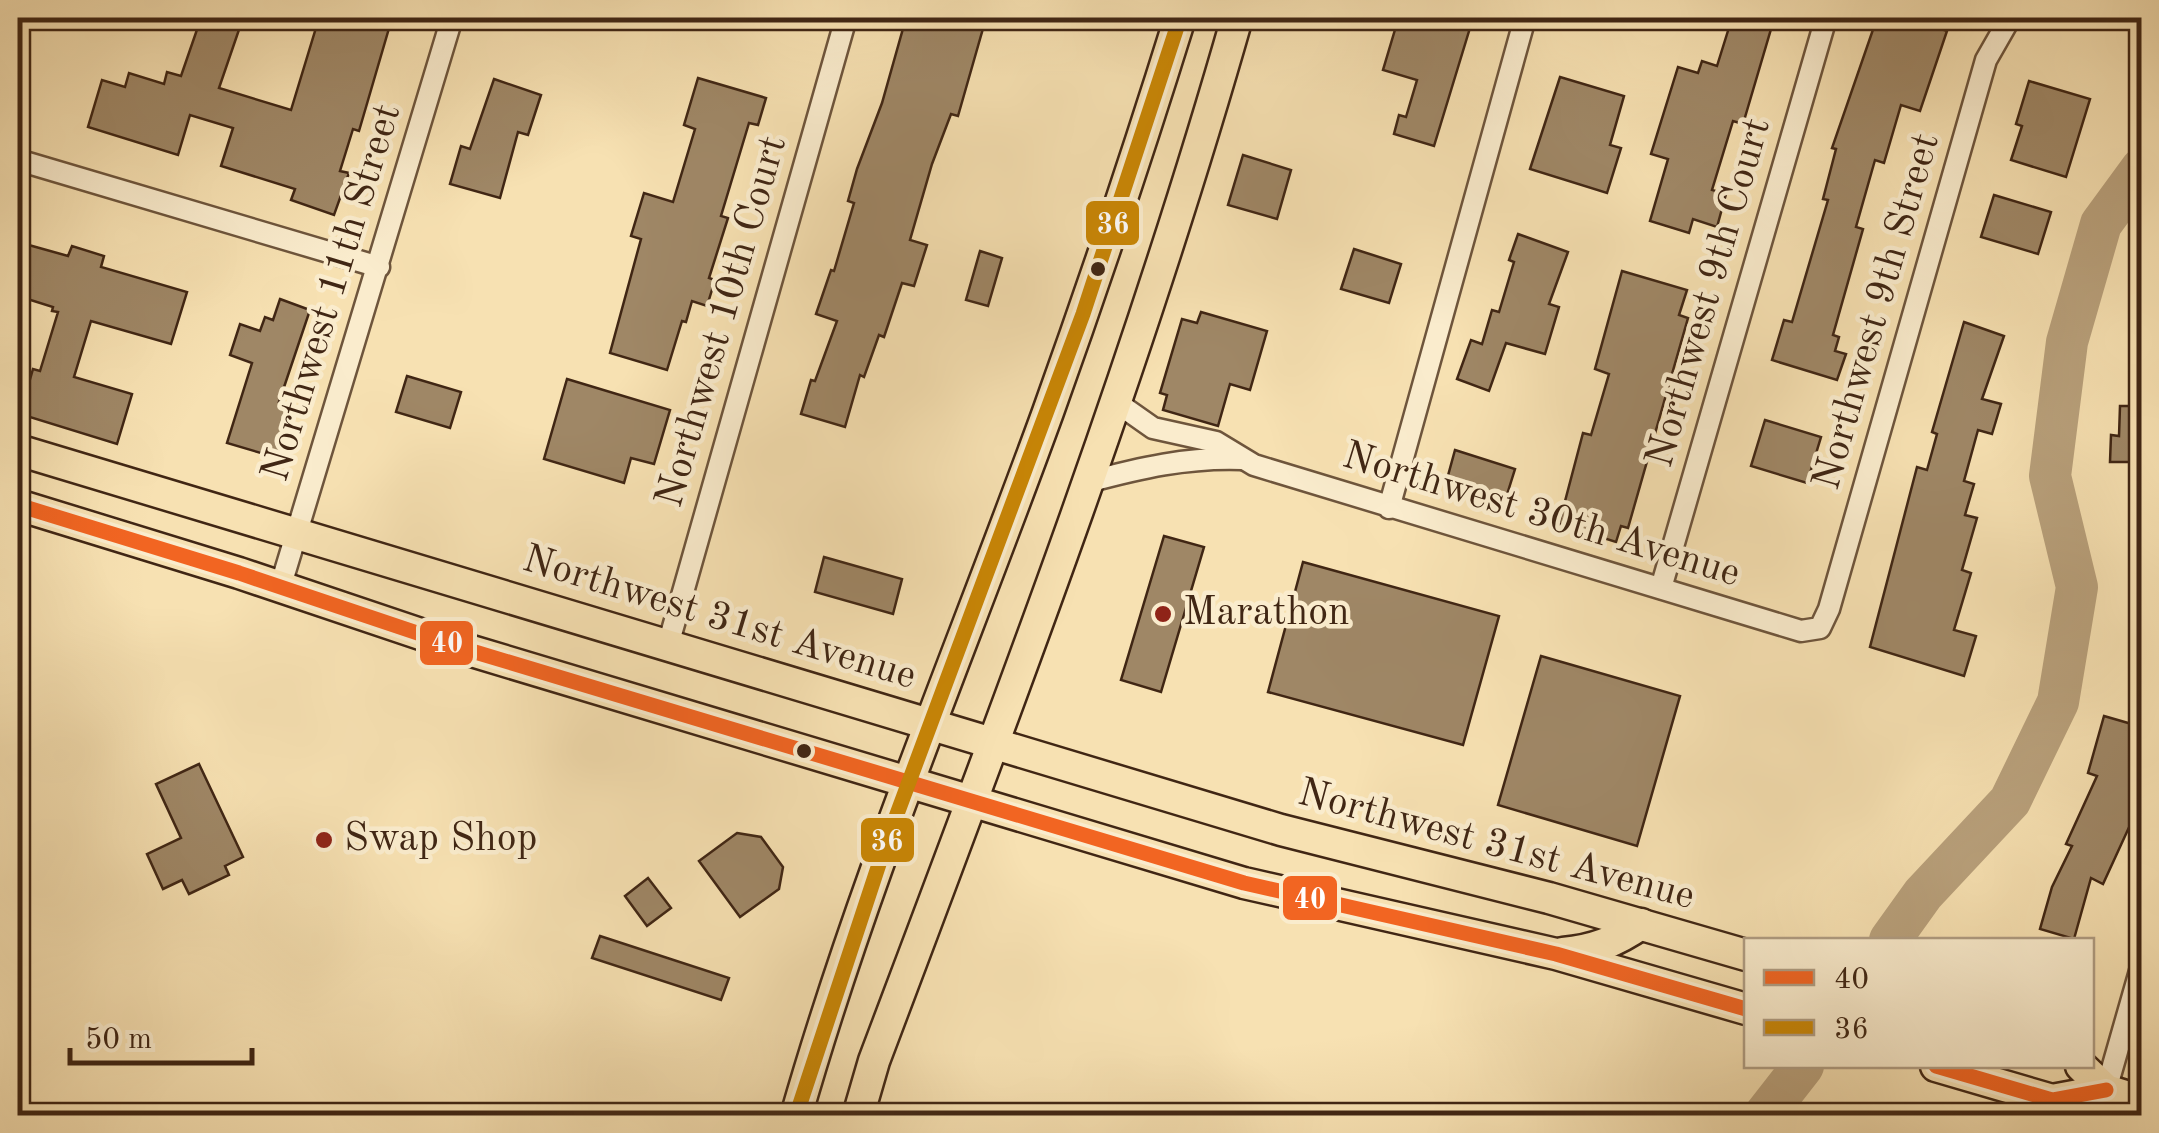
<svg xmlns="http://www.w3.org/2000/svg" width="2159" height="1133" font-family="'Old Standard TT',serif">
<rect width="100%" height="100%" fill="#f7e1b2"/>
<filter id="stains"><feTurbulence type="fractalNoise" baseFrequency=".002" numOctaves="4"/><feColorMatrix values="0 0 0 0 .2 0 0 0 0 .09 0 0 0 0 .02 0 0 0 .5 -.17"/></filter>
<radialGradient id="worn" r=".72"><stop offset=".6" stop-color="#630" stop-opacity="0"/><stop offset="1" stop-color="#630" stop-opacity=".3"/></radialGradient>
<g fill="none" stroke-linecap="round" stroke-linejoin="round">
<g stroke="#b9a17c" stroke-width="42">
<path d="M1890,940l33,-46 87,-93 48,-99 19,-115 -27,-111 17,-134 34,-118 41,-56"/>
<path d="M1764,1116l39,-50"/>
</g>
</g>
<g fill="#9f8766" stroke="#402614" stroke-width="2.5">
<path d="M201,18h42l-24,70 72,22 28,-92h73l-33,113 -6,-2 -13,42 9,2 -15,42 -43,-15 4,-11 -74,-23 12,-38 -43,-13 -12,40 -90,-28 14,-47 23,7 4,-14 35,11 3,-12 14,4z"/>
<path d="M906,18h80l-28,98 -7,-2 -19,50 -22,76 17,5 -13,41 -12,-3 -18,54 -5,-2 -15,42 -4,-2 -15,52 -44,-13 10,-34 4,1 22,-60 -21,-7 15,-44 3,1 20,-68 -6,-2 9,-32 25,-66z"/>
<path d="M1420,18h53l-39,128 -40,-12 5,-19 7,2 11,-37 -34,-10 14,-47 20,6z"/>
<path d="M1732,18l39,11 -28,95 -10,-3 -21,69 14,4 -9,33 -24,-8 -4,14 -39,-12 18,-62 -17,-5 27,-87 20,6 4,-12 15,5z"/>
<path d="M1877,18h67l-3,11 6,2 -27,80 -19,-6 -17,58 -9,-3 -19,67 7,2 -30,106 6,2 -4,14 11,3 -9,26 -65,-20 12,-40 8,2 36,-122 -5,-1 13,-50 -4,-1z"/>
<path d="M1560,77l64,19 -14,49 11,3 -14,45 -77,-24z"/>
<path d="M698,78l68,20 -8,27 -9,-2 -28,93 7,2 -19,60 6,2 -8,26 -15,-5 -6,21 -4,-1 -15,49 -57,-17 31,-114 -10,-3 13,-43 29,9 22,-73 -11,-4z"/>
<path d="M494,79l47,16 -13,40 -10,-3 -18,66 -50,-14 11,-38 9,3z"/>
<path d="M2029,81l61,18 -24,78 -55,-17 11,-34 -6,-2z"/>
<path d="M1243,155l48,15 -14,49 -49,-14z"/>
<path d="M1994,195l57,17 -13,42 -57,-17z"/>
<path d="M1518,234l50,18 -19,52 10,3 -14,47 -39,-11 -17,48 -32,-12 14,-39 11,4 10,-34 7,2 15,-50 -5,-2z"/>
<path d="M18,242l50,14 4,-10 32,10 -3,11 86,25 -16,52 -80,-23 -17,56 58,17 -15,50 -97,-30 13,-45 7,2 18,-59 -6,-1 1,-4 -35,-11z"/>
<path d="M1354,249l47,15 -12,39 -48,-14z"/>
<path d="M980,251l22,7 -14,48 -22,-6z"/>
<path d="M1622,271l65,19 -8,25 9,3 -60,210 -7,-2 -5,16 -57,-18 24,-91 8,2 18,-61 -14,-5z"/>
<path d="M280,299l30,11 -31,92 15,4 -16,52 -51,-15 25,-80 -22,-8 10,-31 20,7 5,-14 8,3z"/>
<path d="M1201,312l66,19 -17,59 -20,-6 -12,42 -55,-16 4,-15 -7,-2 22,-74 15,4z"/>
<path d="M1964,322l40,14 -22,63 19,5 -9,30 -14,-4 -14,51 10,3 -9,31 12,3 -15,52 9,3 -17,57 22,6 -12,40 -94,-29 47,-180 10,3 10,-36 -5,-2z"/>
<path d="M407,376l54,16 -11,36 -54,-16z"/>
<path d="M567,379l103,31 -16,54 -23,-6 -7,25 -80,-24z"/>
<path d="M2120,406h22v56h-32l1,-27 8,1z"/>
<path d="M1765,420l56,17 -14,46 -56,-17z"/>
<path d="M1455,450l60,19 -10,32 -59,-18z"/>
<path d="M1164,536l40,11 -43,145 -40,-12z"/>
<path d="M824,557l78,22 -9,35 -78,-22z"/>
<path d="M1303,562l196,54 -36,129 -195,-53z"/>
<path d="M1541,656l139,40 -43,150 -139,-41z"/>
<path d="M2104,716l38,11v72l-39,85 -12,-6 -17,61 -34,-10 12,-42 20,-41 -6,-2 31,-68 -9,-3z"/>
<path d="M199,764l44,93 -18,9 4,9 -40,19 -7,-14 -19,9 -16,-35 34,-16 -25,-54z"/>
<path d="M737,833l24,4 22,30 -4,22 -39,28 -41,-56z"/>
<path d="M648,878l23,30 -24,18 -22,-30z"/>
<path d="M600,936l129,42 -8,22 -129,-42z"/>
</g>
<g fill="none" stroke-linecap="round" stroke-linejoin="round">
<g stroke="#6e553c" stroke-width="25">
<g id="minor">
<path d="M18,160l361,107"/>
<path d="M1116,402l37,26 63,14 38,23 547,166 19,-3 9,-19 157,-549 24,-42"/>
<path d="M1088,482c52,-14 99,-25 154,-23"/>
<path d="M1389,508l136,-490"/>
<path d="M280,588l172,-570"/>
<path d="M1661,588l165,-570"/>
<path d="M668,645l178,-627"/>
<path d="M2106,1090l36,-126"/>
</g>
</g>
<g stroke="#402614" stroke-width="35">
<g id="primary">
<path d="M18,450l1263,380 268,68 197,57"/>
<path d="M18,505l221,68 226,76 779,234 312,71 190,55"/>
<path d="M1563,953c31,-3 52,-11 78,-29"/>
<path d="M1936,1066l116,34 54,-10"/>
<path d="M2081,1066l25,24 36,11"/>
<path d="M796,1116c69,-241 167,-470 252,-704 47,-131 91,-262 132,-394"/>
<path d="M858,1116l16,-55c130,-345 262,-689 363,-1043"/>
</g>
</g>
<use href="#minor" stroke="#faeccd" stroke-width="20"/>
<use href="#primary" stroke="#f7e1b2" stroke-width="30"/>
<g stroke="#faeccd" stroke-width="22">
<g id="bus-1">
<path d="M18,505l221,68 226,76 779,234 312,71 190,55"/>
<path d="M1936,1066l116,34 54,-10"/>
</g>
</g>
<g stroke="#faeccd" stroke-width="22">
<path id="bus-2" d="M796,1116l88,-267 199,-535 97,-296"/>
</g>
<use href="#bus-1" stroke="#f26522" stroke-width="15"/>
<use href="#bus-2" stroke="#c98605" stroke-width="15"/>
</g>
<g fill="#402614" stroke="#faeccd" stroke-width="4">
<circle cx="1098" cy="269" r="9"/>
<circle cx="804" cy="751" r="9"/>
</g>
<g fill="#8f2418" stroke="#faeccd" stroke-width="4">
<circle cx="1163" cy="614" r="10"/>
<circle cx="324" cy="840" r="10"/>
</g>
<g text-anchor="middle" dominant-baseline="central" stroke-width="9" stroke-linejoin="round" paint-order="stroke">
<g font-size="40" fill="#402614" stroke="#faeccd">
<text transform="translate(333 293) rotate(-73)">Northwest 11th Street</text>
<text transform="translate(1710 293) rotate(-74)">Northwest 9th Court</text>
<text transform="translate(1878 312) rotate(-74)">Northwest 9th Street</text>
<text transform="translate(723 322) rotate(-74)">Northwest 10th Court</text>
<text transform="translate(1541 516) rotate(17)">Northwest 30th Avenue</text>
<text transform="translate(719 619) rotate(17)">Northwest 31st Avenue</text>
<text transform="translate(1496 846) rotate(15)">Northwest 31st Avenue</text>
</g>
<g font-size="40" fill="#402614" stroke="#faeccd" text-anchor="start">
<text x="1183" y="614">Marathon</text>
<text x="344" y="840">Swap Shop</text>
</g>
</g>
<g stroke="#faeccd" stroke-width="4">
<rect x="1084" y="199" width="57" height="48" rx="10" fill="#c98605"/>
<rect x="418" y="619" width="57" height="48" rx="10" fill="#f26522"/>
<rect x="859" y="816" width="57" height="48" rx="10" fill="#c98605"/>
<rect x="1281" y="874" width="58" height="48" rx="10" fill="#f26522"/>
</g>
<g font-size="28" text-anchor="middle" font-weight="bold" fill="#fff">
<text x="1113" y="233">36</text>
<text x="447" y="652">40</text>
<text x="887" y="850">36</text>
<text x="1310" y="908">40</text>
</g>
<rect width="2159" height="1133" fill="none" stroke="#f7e1b2" stroke-width="60"/>
<rect x="20" y="20" width="2119" height="1093" fill="none" stroke="#402614" stroke-width="5"/>
<rect x="30" y="30" width="2099" height="1073" fill="none" stroke="#402614" stroke-width="2.5"/>
<rect x="1744" y="938" width="350" height="130" fill="#faeccd" stroke="#b09d83" stroke-width="2.5"/>
<rect x="1764" y="970" width="50" height="15" fill="#f26522" stroke="#b09d83" stroke-width="2.5"/>
<text x="1834" y="988" font-size="30" fill="#402614">40</text>
<rect x="1764" y="1020" width="50" height="15" fill="#c98605" stroke="#b09d83" stroke-width="2.5"/>
<text x="1834" y="1038" font-size="30" fill="#402614">36</text>
<path d="M70 1048v15h182v-15" fill="none" stroke="#402614" stroke-width="5"/>
<text x="85" y="1048" font-size="30" fill="#402614" stroke="#faeccd" stroke-width="8" paint-order="stroke">50 m</text>
<rect width="100%" height="100%" filter="url(#stains)"/>
<rect width="100%" height="100%" fill="url(#worn)"/>
</svg>
